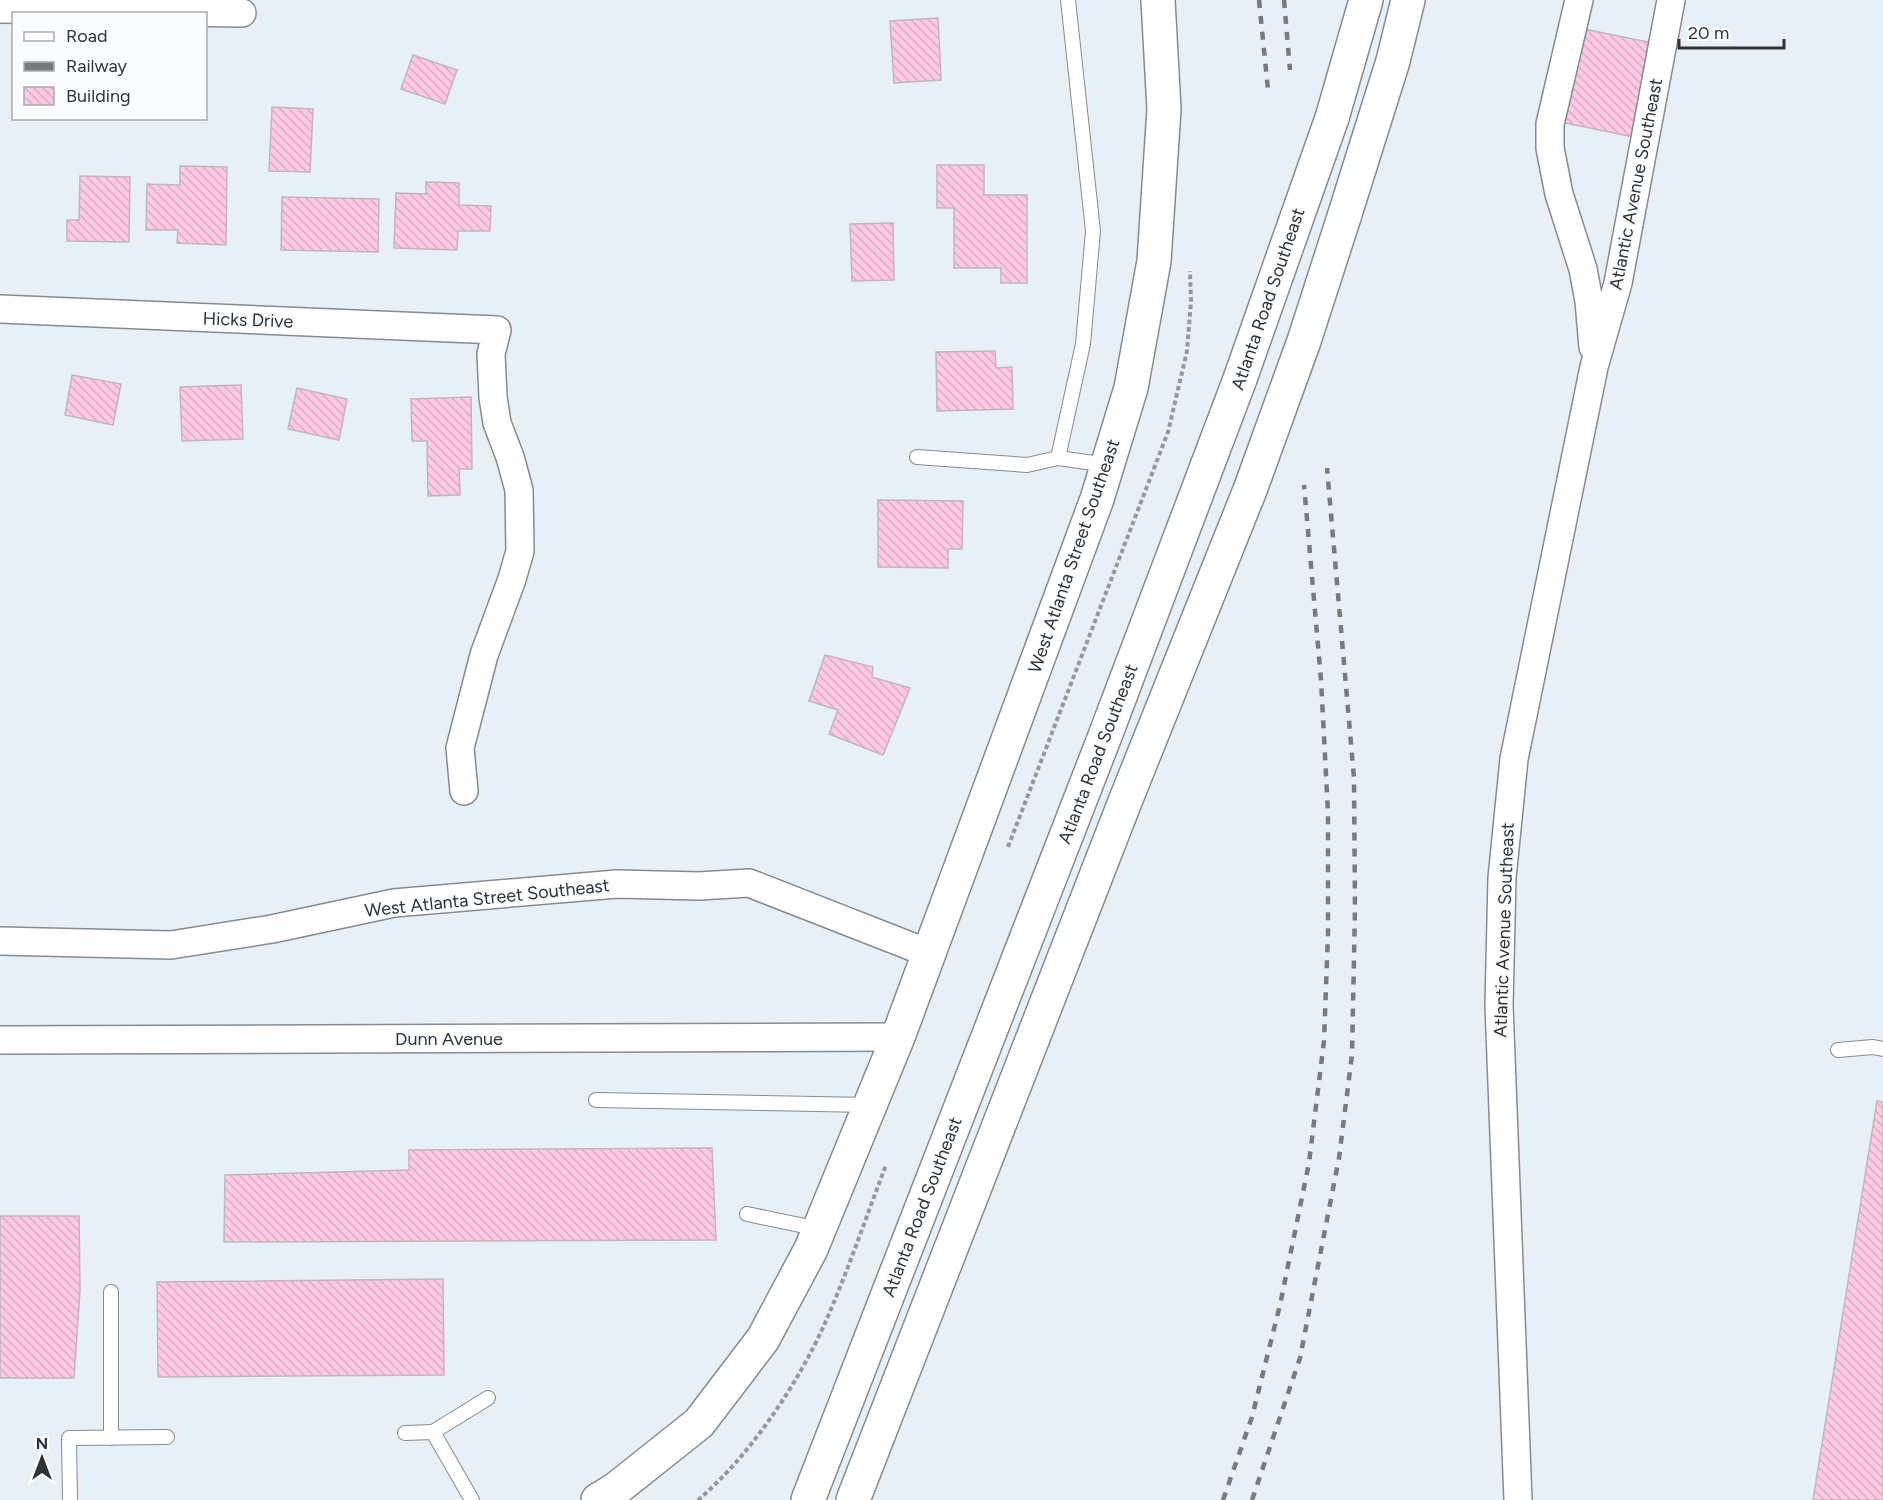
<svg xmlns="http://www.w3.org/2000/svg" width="1883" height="1500" font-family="Figtree,sans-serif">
<defs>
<pattern id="building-back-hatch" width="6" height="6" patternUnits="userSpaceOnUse" patternTransform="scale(1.5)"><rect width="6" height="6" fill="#fec9e2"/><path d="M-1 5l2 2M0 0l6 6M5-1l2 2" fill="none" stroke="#daadc2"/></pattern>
</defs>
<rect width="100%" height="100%" fill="#e7f0f7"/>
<g fill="url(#building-back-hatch)" stroke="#c0b6bb" stroke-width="1.5">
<path d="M938,18l3,62 -47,3 -4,-62z"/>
<path d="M1584,29l69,14 -19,94 -69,-14z"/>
<path d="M413,55l44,15 -12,34 -44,-15z"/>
<path d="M272,107l41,2 -3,63 -41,-1z"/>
<path d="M937,165h47v30h43v88h-26v-15h-47v-60h-17z"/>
<path d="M180,166l47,1 -1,78 -49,-2 1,-13h-32l1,-46 33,1z"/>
<path d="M80,176l50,1 -1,65 -62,-1v-21h12z"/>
<path d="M426,182l33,1v22l32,1 -1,25h-32l-1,19 -63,-2 2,-55 30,1z"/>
<path d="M282,197l97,2 -1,53 -97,-2z"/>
<path d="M893,223l1,57 -42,1 -2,-57z"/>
<path d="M995,351l1,17 16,-1 1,42 -76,2 -1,-59z"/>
<path d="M72,375l49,9 -8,41 -48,-10z"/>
<path d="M241,385l2,54 -61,2 -2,-54z"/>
<path d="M297,388l50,11 -8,41 -51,-11z"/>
<path d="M471,397l1,72h-13l1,26 -32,1 -1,-55h-15l-1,-42z"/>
<path d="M878,500l85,1 -1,48h-14v19l-70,-1z"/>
<path d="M825,655l48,12 -1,10 38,11 -27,67 -54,-21 9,-24 -29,-9z"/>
<path d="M1877,1101l6,1v398h-70z"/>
<path d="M712,1148l4,92 -492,2 1,-67 184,-5v-20z"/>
<path d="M0,1216h79l1,74 -6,88h-74z"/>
<path d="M443,1279l1,96 -286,2 -1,-95z"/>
</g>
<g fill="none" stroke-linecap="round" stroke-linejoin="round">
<g stroke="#848c92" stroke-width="16">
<g id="service">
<path d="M917,457l110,8 31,-7 25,-114 10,-113 -25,-231"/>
<path d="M1058,458l50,7"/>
<path d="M1838,1050l35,-3 10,2"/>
<path d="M596,1100l274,5"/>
<path d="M747,1214l72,15"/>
<path d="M111,1292v146"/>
<path d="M433,1432l55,-34"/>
<path d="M405,1433l28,-1 39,68"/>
<path d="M70,1500l-1,-62 98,-1"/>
</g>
</g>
<g stroke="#848c92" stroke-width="30">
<g id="minor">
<path d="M1579,0l-29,124v24l9,46 24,75 6,32 4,46"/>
<path d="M0,9l242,4"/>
<path d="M0,309l497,21 -6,24 2,43 4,26 13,34 9,33 1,61 -8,28 -28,76 -24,93 4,43"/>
<path d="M0,941l171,4 101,-16 122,-26 223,-19 82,2 50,-3 179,70"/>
<path d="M0,1040l898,-3"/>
<path d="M1518,1500l-19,-495 3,-127 12,-119 80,-392 24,-84 53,-283"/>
</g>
</g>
<g stroke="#848c92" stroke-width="36">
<path id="tertiary" d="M598,1500l18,-11 83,-66 64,-84 48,-90 87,-212 199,-538 34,-111 23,-127 10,-152 -6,-109"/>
</g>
<g stroke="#848c92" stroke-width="36">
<g id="secondary">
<path d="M1332,118l34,-118"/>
<path d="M1344,217l49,-156 15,-61"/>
<path d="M808,1500l297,-764 135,-357"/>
<path d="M853,1500l273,-701 124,-309"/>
</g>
</g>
<g stroke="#92989d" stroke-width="4" stroke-dasharray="4.5 3" stroke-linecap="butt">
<path d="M1008,847l160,-415 19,-81 4,-50 -1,-30"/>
<path d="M698,1500c51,-43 100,-116 127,-177 23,-52 41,-106 61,-158"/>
</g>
<use href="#service" stroke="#fff" stroke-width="14"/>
<use href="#minor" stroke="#fff" stroke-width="27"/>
<use href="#tertiary" stroke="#fff" stroke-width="33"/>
<use href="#secondary" stroke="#fff" stroke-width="33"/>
<g stroke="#757b7f" stroke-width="4.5" stroke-dasharray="8 8" stroke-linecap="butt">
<path d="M1259,0l9,90"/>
<path d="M1284,0l6,70"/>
<path d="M1223,1500l29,-83 28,-112 29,-142 15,-122 4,-107v-121l-7,-133 -17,-195"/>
<path d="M1252,1500l48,-142 39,-200 13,-103 3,-146 -1,-131 -27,-310"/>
</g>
<g stroke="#848c92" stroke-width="36" stroke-linecap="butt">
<g id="secondary-bridge">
<path d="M1240,379l92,-261"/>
<path d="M1250,490l54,-149 40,-124"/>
</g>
</g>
<use href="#secondary-bridge" stroke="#fff" stroke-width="33"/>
</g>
<g text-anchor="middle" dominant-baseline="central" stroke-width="4.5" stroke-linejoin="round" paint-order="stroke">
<g font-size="18" fill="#2f3335" stroke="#fafcfe">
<text transform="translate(1636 184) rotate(-79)">Atlantic Avenue Southeast</text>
<text transform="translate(1268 299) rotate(-71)">Atlanta Road Southeast</text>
<text transform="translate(248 320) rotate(2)">Hicks Drive</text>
<text transform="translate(1074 556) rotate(-71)">West Atlanta Street Southeast</text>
<text transform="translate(1098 754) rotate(-69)">Atlanta Road Southeast</text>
<text transform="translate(487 898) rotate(-6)">West Atlanta Street Southeast</text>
<text transform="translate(1504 930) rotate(-88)">Atlantic Avenue Southeast</text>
<text x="449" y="1039">Dunn Avenue</text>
<text transform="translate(922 1207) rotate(-69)">Atlanta Road Southeast</text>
</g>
</g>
<rect x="12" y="12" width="195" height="108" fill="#fafcfe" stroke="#a9acae" stroke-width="1.5"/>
<rect x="24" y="32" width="30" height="9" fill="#ffffff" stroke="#a9acae" stroke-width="1.5"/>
<text x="66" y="42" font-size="18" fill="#2f3335">Road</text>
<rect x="24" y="62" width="30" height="9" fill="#757b7f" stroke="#a9acae" stroke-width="1.5"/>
<text x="66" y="72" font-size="18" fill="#2f3335">Railway</text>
<rect x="24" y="87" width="30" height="18" fill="url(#building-back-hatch)" stroke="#a9acae" stroke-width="1.5"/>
<text x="66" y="102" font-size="18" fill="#2f3335">Building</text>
<g transform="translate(42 1458)" stroke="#fafcfe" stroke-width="4.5" paint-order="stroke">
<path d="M0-4.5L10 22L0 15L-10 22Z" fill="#2f3335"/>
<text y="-9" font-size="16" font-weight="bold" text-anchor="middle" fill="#2f3335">N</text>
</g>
<path d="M1679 39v9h105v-9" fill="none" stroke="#2f3335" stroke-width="3"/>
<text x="1688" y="39" font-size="18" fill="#2f3335" stroke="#fafcfe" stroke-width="4.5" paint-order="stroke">20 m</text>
</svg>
